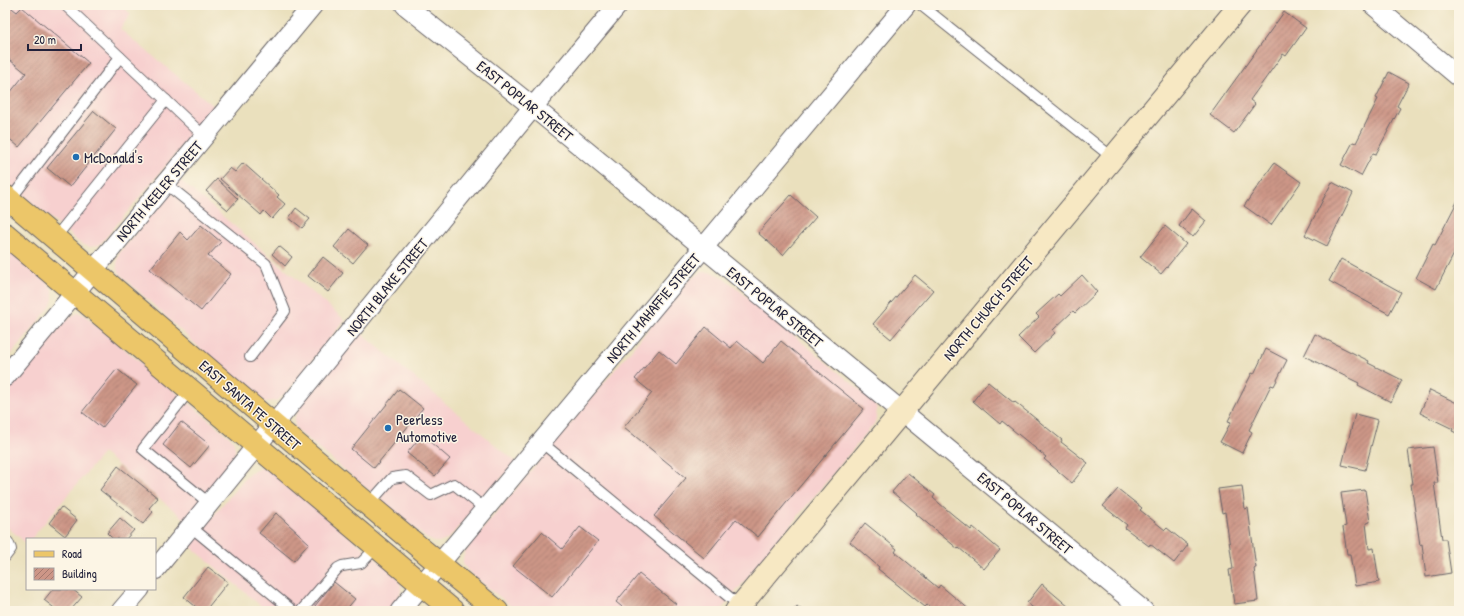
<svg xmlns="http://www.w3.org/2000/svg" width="1464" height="616" font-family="'Patrick Hand',sans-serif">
<defs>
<pattern id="building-hatch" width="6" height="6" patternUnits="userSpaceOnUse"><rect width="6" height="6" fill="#cd9687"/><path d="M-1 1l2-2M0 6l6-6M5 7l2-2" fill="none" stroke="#a67a70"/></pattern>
</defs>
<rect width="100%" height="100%" fill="#fcf5e5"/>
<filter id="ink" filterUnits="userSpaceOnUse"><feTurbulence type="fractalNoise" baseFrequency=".025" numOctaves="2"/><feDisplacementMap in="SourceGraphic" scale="8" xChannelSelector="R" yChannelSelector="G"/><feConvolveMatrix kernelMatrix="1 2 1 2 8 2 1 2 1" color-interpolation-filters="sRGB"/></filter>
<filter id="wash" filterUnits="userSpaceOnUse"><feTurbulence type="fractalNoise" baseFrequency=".012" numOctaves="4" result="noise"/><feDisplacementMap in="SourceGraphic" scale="16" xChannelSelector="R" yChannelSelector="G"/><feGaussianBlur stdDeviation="0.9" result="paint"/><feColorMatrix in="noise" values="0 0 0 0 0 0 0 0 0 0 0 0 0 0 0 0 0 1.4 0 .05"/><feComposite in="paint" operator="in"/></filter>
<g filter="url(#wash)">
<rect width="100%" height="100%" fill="#eae0bd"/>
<g fill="#f7d0cf">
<path d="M5,5h115l11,9 -11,15 95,78 -112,134 -4,4 -9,2 -9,-3 -76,-64z"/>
<path d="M180,180l165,140 -57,71 -12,10 -12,1 -9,-3 -131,-121 -5,-6 -2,-5v-7l2,-7z"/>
<path d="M5,247l43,36 5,8v9l-3,7 -45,55z"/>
<path d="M702,272h9l4,1 13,8 144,119 5,8 -1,11 -2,5 -154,187h-203l-49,-40 -5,-7v-6l2,-6 6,-9 218,-263z"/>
<path d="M78,313l5,1 150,126 2,7v6l-5,11 -44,56 -83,-67 -72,86h-4v5l-22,-19v-132l57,-69 7,-6z"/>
<path d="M361,333l155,129 -68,77 -6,3h-8l-8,-4 -128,-107 -3,-5 -1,-6 5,-13z"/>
<path d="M261,468h7l129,108 4,9v7l-3,6 -10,13h-121l-78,-66 60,-72z"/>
<path d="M425,607h6l7,4h-25l6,-3z"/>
</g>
<g id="blocks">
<g fill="url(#building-hatch)">
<path d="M5,5h3l9,7 5,-5 67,56 -70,84 -14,-12v-36l21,-26 -21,-17z"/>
<path d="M1284,12l22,16 -20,28 -3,-2 -33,46 5,4 -21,29 -24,-18z"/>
<path d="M1389,72l20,11 -12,23 3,2 -24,46 -3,-1 -12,23 -20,-11 12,-23 3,1 22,-44 -2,-1z"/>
<path d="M94,111l22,18 -46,58 -23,-19z"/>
<path d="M243,163l36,32 -2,2 8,7 -13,15 -8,-8 -3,4 -41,-36 10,-11 5,4z"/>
<path d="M1274,163l27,19 -30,43 -27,-19z"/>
<path d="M217,179l21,20 -10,11 -22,-19z"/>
<path d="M1332,182l21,11 -26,53 -22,-11z"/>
<path d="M791,195l25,22 -33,38 -25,-22z"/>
<path d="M1459,198v51l-2,-1 -21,41 -20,-11 17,-34 2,1z"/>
<path d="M296,208l14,11 -8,9 -13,-10z"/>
<path d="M1192,209l14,12 -13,16 -14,-11z"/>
<path d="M201,225l20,17 -13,14 23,18 -30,37 -51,-42 30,-37 8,8z"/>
<path d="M1165,226l21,18 -25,30 -21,-17z"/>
<path d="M349,229l19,16 -15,18 -19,-16z"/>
<path d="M279,246l13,11 -7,9 -13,-12z"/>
<path d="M323,257l20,16 -15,19 -20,-16z"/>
<path d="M1341,259l60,33 -12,22 -60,-33z"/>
<path d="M915,275l18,15 -42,49 -18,-15z"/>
<path d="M1082,275l15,17 -22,21 -2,-2 -20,19 2,3 -21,20 -16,-16 21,-20 -3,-3 22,-20 2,2z"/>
<path d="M706,327l25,21 6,-7 26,22 18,-22 83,68 -106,128 -22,-18 -32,39 -50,-42 32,-38 -62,-51 28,-34 -17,-14 24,-29 17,14z"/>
<path d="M1315,334l54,27 -1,2 34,17 -11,22 -33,-17 1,-2 -55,-27z"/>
<path d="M1266,349l21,11 -13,26 -3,-1 -22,45 3,2 -10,21 -22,-11 11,-20 -3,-1 24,-48 2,1z"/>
<path d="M117,369l20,16 -35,43 -20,-16z"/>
<path d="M988,382l26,21 1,-1 47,38 -1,2 27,21 -16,20 -28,-24 2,-2 -44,-36 -2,3 -27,-23z"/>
<path d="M399,389l24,19 -49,60 -23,-19z"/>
<path d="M1430,390l29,14v30l-7,-3 1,-2 -33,-16z"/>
<path d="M1355,414l23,6 -13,50 -23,-5z"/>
<path d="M181,422l29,23 -19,23 -28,-23z"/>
<path d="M422,435l28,24 -15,17 -28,-23z"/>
<path d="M1433,447l5,36h-4l8,56h4l5,34 -25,4 -4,-33 -2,1 -9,-61h2l-5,-34z"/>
<path d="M118,466l40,32 -9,10 4,4 -10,12 -43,-34z"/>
<path d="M908,473l27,22 -2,3 38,32 2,-3 27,23 -16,19 -25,-21 -1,1 -42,-35 1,-1 -25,-21z"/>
<path d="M1242,486l3,23 3,-1 8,60h-2l4,33 -24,3 -5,-34 4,-1 -8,-57 -3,1 -4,-24z"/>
<path d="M1118,489l24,19 -2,2 25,20 2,-2 21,17 -14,18 -24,-19 -1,2 -24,-18 2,-3 -24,-19z"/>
<path d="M1365,490l5,32 -4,1 3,26 5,-1 5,34 -24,4 -5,-32h-3l-4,-27 3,-1 -5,-33z"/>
<path d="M61,507l16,13 -12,16 -16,-13z"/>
<path d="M276,513l33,30 -15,18 -35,-28z"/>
<path d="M120,518l14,12 -8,9h-13l-6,-6z"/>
<path d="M865,523l32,26 -2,3 43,36 2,-3 31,26h-37l-7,-6 -2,2 -47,-38 1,-2 -29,-25z"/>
<path d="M580,527l18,14 -46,56 -39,-31 29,-34 20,17z"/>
<path d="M208,567l20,15 -23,29h-4l-17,-14z"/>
<path d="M639,574l37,30 -6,7h-43l-11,-9z"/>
<path d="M334,582l21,17 -10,12h-34z"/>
<path d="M1042,584l27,23 -1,2 2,2h-33l-10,-8z"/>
<path d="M53,589h19l10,8 -12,14h-12l-14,-11z"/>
<path d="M797,606l6,5h-10z"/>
</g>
</g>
</g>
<g filter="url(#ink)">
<use href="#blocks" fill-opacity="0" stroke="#686468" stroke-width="1"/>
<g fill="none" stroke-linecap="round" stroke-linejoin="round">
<g stroke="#686468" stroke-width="12">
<g id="lane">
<path d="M65,5l139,131"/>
<path d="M921,5l192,153"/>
<path d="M165,183l101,81 19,47 -35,46"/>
<path d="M10,200l110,-143"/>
<path d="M55,238l111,-138"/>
<path d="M190,390l-47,59 67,55"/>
<path d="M541,442l199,164"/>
<path d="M368,505l24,-27 14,-2 25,19 23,-11 31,25"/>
<path d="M191,527l102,84"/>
<path d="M5,557l6,-8 -3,-7"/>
<path d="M301,611l37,-43 4,-2 19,-3 16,-16"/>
</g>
</g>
<g stroke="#686468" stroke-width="21">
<g id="street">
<path d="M405,5l128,102 611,504"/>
<path d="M1373,5l86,72"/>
<path d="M5,377l308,-372"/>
<path d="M155,570l378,-463 85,-102"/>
<path d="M121,611l19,-22"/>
<path d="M400,611l506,-606"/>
</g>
</g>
<g stroke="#686468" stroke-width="24">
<path id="secondary" d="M736,611l504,-606"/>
</g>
<g stroke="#686468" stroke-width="24">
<g id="primary">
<path d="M5,196c164,138 325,280 492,415"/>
<path d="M5,234l448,377"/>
</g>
</g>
<use href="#lane" stroke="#fff" stroke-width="10"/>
<use href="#street" stroke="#fff" stroke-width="19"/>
<use href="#secondary" stroke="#f7e8c3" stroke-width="22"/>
<use href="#primary" stroke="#ecc669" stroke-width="22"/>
</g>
</g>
<g fill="#1f6fb2" stroke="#fcf5e5" stroke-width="1.5">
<circle cx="76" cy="157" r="4"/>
<circle cx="388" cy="428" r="4"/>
</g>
<g text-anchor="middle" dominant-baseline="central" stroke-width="3" stroke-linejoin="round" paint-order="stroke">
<g font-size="15" fill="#22223b" stroke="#fcf5e5">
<text transform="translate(525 101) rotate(39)">EAST POPLAR STREET</text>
<text transform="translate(159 191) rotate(-50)">NORTH KEELER STREET</text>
<text transform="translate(387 287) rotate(-51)">NORTH BLAKE STREET</text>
<text transform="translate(775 307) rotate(39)">EAST POPLAR STREET</text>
<text transform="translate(653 308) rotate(-50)">NORTH MAHAFFIE STREET</text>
<text transform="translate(988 308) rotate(-50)">NORTH CHURCH STREET</text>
<text transform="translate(250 405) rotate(41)">EAST SANTA FE STREET</text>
<text transform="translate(1025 513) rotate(40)">EAST POPLAR STREET</text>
</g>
<g font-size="15" fill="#22223b" stroke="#fcf5e5" text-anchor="start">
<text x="84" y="157">McDonald's</text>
<text x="396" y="419">Peerless<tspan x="396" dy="17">Automotive</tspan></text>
</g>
</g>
<rect width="1464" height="616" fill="none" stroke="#fcf5e5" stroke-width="20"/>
<rect x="26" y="538" width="130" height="52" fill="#fcf5e5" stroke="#a5a1a1"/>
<rect x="34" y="551" width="20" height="6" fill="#ecc669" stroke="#a5a1a1"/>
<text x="62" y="558" font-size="12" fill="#22223b">Road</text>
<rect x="34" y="568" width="20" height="12" fill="url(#building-hatch)" stroke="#a5a1a1"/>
<text x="62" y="578" font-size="12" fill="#22223b">Building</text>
<path d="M28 44v6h53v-6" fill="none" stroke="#22223b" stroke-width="2"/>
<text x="34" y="44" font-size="12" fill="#22223b" stroke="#fcf5e5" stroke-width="3" paint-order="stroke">20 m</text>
</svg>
